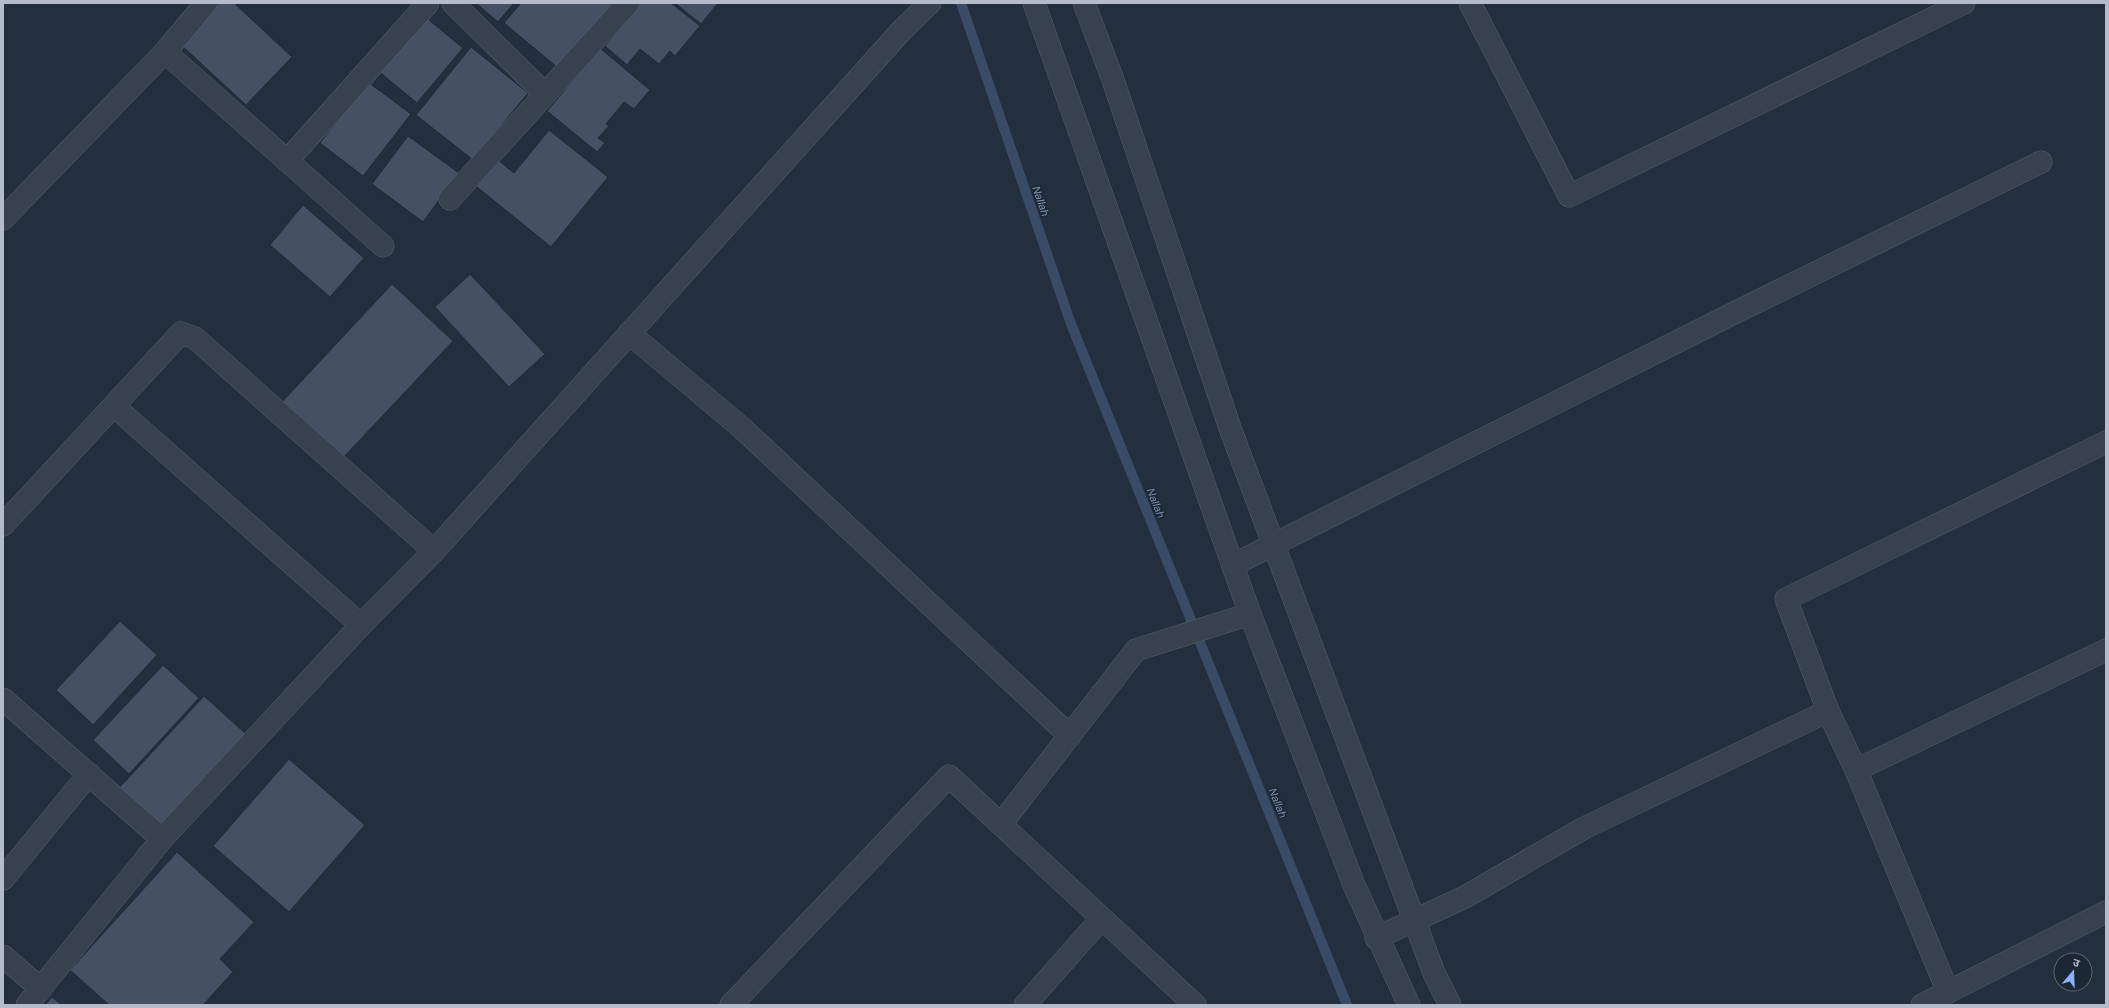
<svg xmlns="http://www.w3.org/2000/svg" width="2109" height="1008" font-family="'DM Sans','Noto Sans Devanagari',sans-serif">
<rect width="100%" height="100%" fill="#242f3e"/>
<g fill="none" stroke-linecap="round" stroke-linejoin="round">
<path stroke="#394c67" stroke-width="10" d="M961,3l110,321 276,681"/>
</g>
<g fill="#455162" stroke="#1f2835">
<path d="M219,3h15l58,54 -46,48 -66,-61z"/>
<path d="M476,3h38l-16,19z"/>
<path d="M521,3h88l3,2 -54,63 -54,-45z"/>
<path d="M640,3h31l29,23 -25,30 -5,-5 -11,13 -19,-15 -13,16 -22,-19z"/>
<path d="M675,3h43l-17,21z"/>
<path d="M423,15l40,33 -46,55 -40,-33z"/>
<path d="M471,47l57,46 -55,67 -57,-45z"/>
<path d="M600,48l50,42 -16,19 -10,-7 -18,22 3,2 -11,12 7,5 -8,9 -50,-41z"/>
<path d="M368,82l43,32 -48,62 -43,-33z"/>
<path d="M549,130l59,47 -57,70 -80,-65 21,-27 22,18z"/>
<path d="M408,136l51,37 -36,49 -51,-38z"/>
<path d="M303,205l61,53 -34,39 -60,-52z"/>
<path d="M470,274l75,80 -36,33 -74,-80z"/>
<path d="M392,284l61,57 -112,119 -60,-57z"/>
<path d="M120,621l37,34 -64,70 -37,-35z"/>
<path d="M163,665l36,33 -70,76 -36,-34z"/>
<path d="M204,696l42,38 -85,92 -42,-38z"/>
<path d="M289,759l76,66 -76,87 -76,-66z"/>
<path d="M177,852l77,70 -34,37 13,13 -30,33h-94l-39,-35z"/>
<path d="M52,997l10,8h-17z"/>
</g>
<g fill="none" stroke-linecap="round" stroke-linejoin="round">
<g stroke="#565f6c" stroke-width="23">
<g id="minor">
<path d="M206,3l-41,49 218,194"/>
<path d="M453,3l92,91"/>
<path d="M1034,3l216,611 104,271 55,120"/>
<path d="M1084,3l29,77 117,348 204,545 16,32"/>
<path d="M1470,3l99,193 395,-193"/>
<path d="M287,161l141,-158"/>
<path d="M450,199l178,-196"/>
<path d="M3,219l162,-167"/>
<path d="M629,333l114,96 327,307"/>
<path d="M114,406l247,219"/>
<path d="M3,525l178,-192 14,5 239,213"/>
<path d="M1233,565l499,-251 309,-152"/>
<path d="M3,699l159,140"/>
<path d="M1828,711l-42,-112 320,-157"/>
<path d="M1856,770l92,222"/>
<path d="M1001,824l135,-174 114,-36"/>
<path d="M3,879l86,-105"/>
<path d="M1376,938l89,-41 119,-69 244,-117 28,59 250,-120"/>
<path d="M3,956l38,33"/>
<path d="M27,1005l135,-166 199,-214 73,-74 468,-521 28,-27"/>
<path d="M731,1005l218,-229 246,229"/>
<path d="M1025,1005l77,-87"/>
<path d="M1922,1005l184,-93"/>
</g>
</g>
<use href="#minor" stroke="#38414e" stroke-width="22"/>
</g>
<g text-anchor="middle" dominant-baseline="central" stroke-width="3" stroke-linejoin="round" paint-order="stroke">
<g font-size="11" font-style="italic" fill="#7c92b1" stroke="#1d2633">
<text transform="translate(1041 201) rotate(71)">Nallah</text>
<text transform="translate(1156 503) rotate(68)">Nallah</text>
<text transform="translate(1278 803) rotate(68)">Nallah</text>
</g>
</g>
<rect width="2109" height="1008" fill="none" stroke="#b4bcc9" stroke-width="8"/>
<g transform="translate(2073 972) rotate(19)"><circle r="19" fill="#1d2633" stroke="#59626f"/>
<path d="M0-3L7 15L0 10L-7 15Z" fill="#8ab4f8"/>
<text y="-6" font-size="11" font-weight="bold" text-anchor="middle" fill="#b4bcc9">उ</text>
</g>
</svg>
